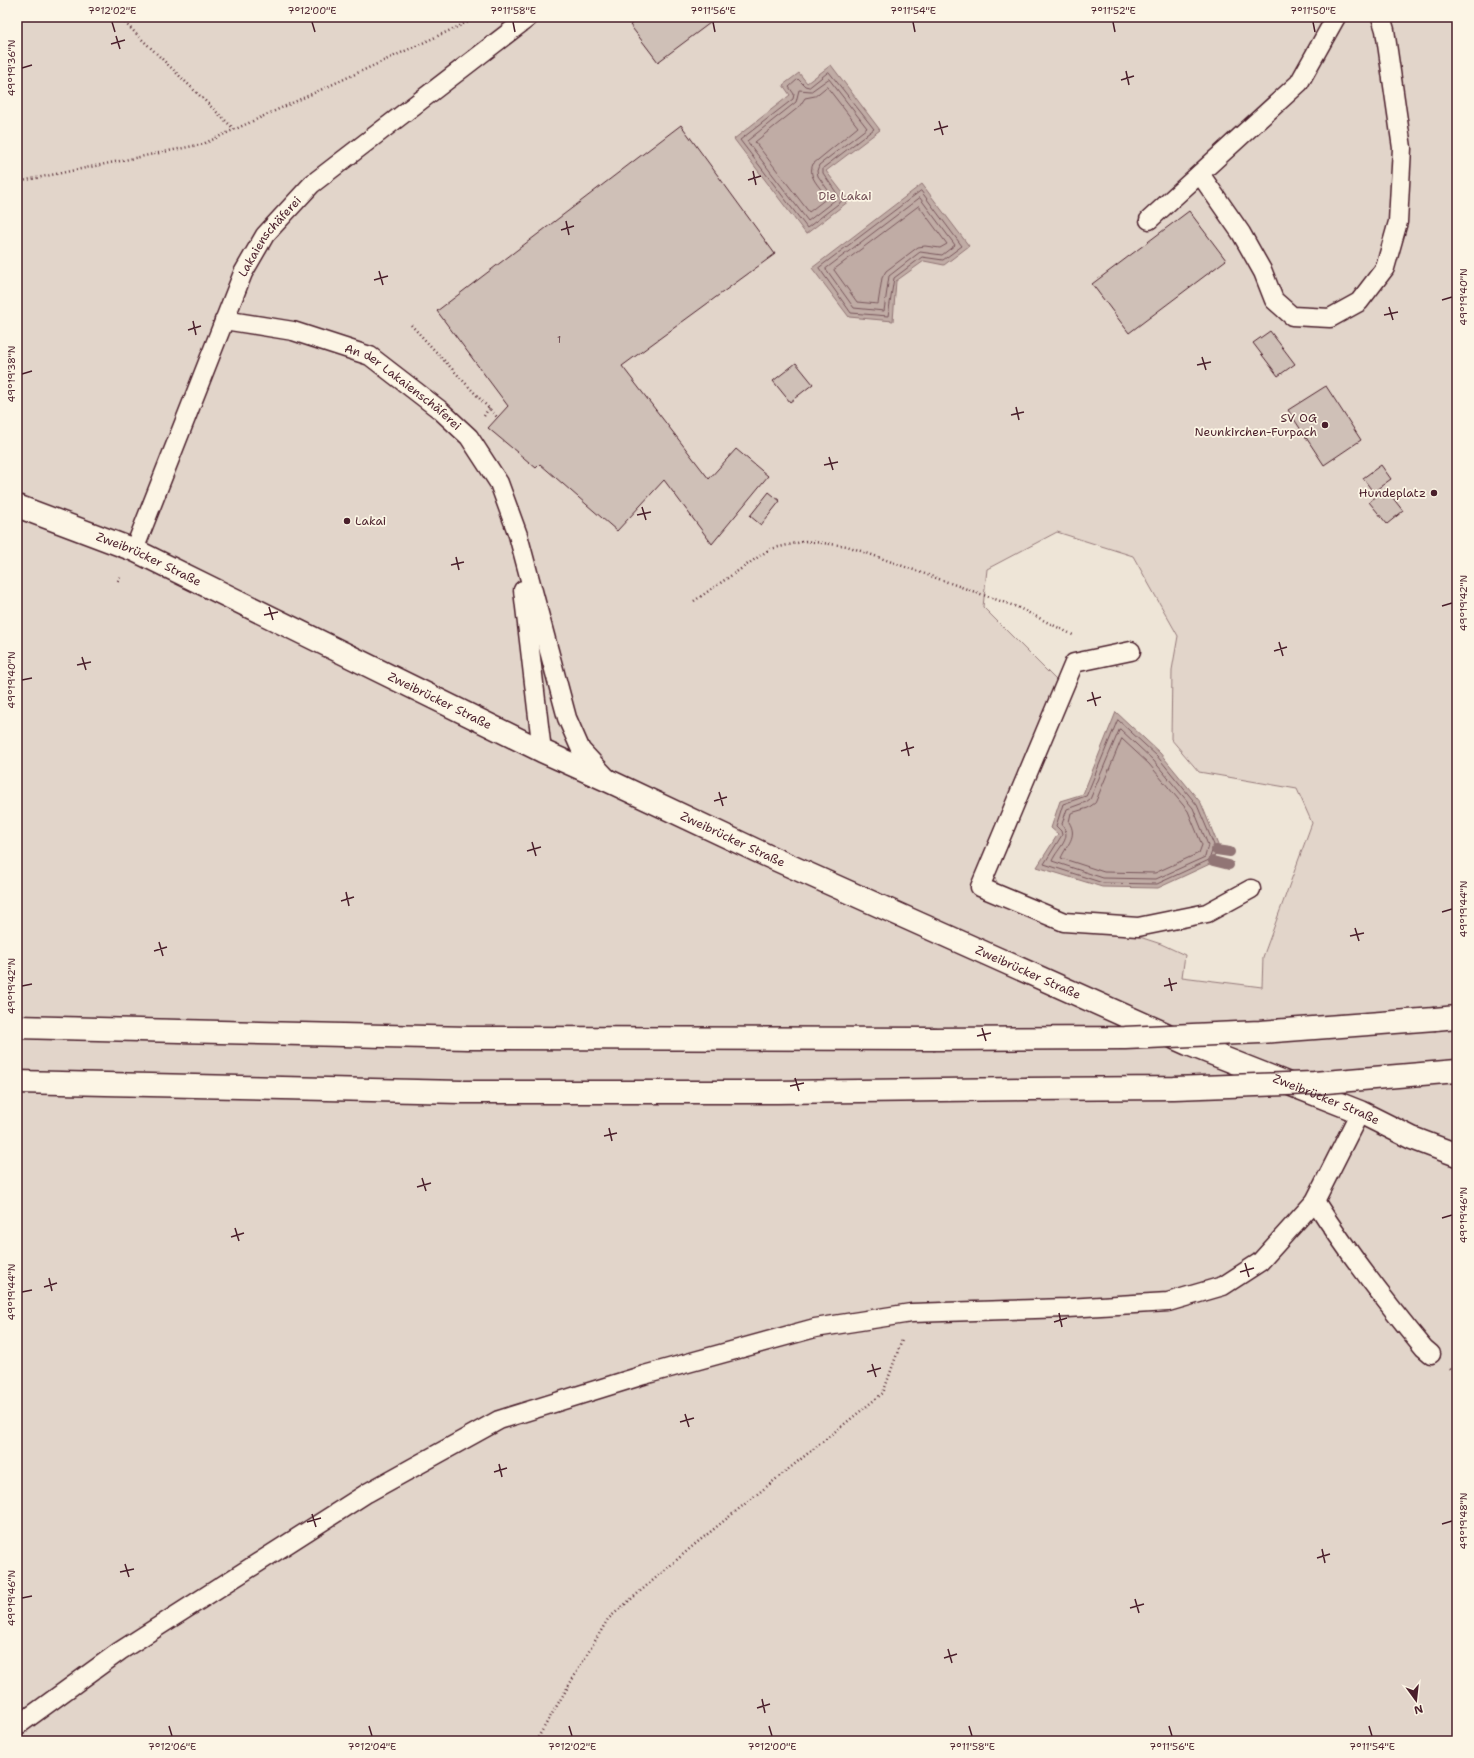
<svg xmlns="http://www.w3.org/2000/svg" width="1474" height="1758" font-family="'Shantell Sans',sans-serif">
<rect width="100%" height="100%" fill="#fcf5e5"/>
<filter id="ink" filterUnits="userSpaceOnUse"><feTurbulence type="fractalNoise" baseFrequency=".025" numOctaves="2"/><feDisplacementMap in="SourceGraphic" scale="8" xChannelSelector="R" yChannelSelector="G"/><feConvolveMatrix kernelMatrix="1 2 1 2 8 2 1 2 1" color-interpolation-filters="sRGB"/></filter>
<g filter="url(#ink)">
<path fill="#eee5d7" d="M1057,532l76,24 45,80 -6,34 -1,69 28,33 98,17 15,34 -49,134 -1,30 -81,-10 4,-22 -24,-11 -159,-52 -18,-36 -1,-249 4,-38z"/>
<path fill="#e2d5ca" stroke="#967a7a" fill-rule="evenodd" d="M17,17h1440v1724h-1440zM1057,532l76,24 45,80 -6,34 -1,69 28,33 98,17 15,34 -49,134 -1,30 -80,-10 3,-22 -24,-11 -159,-52 -18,-36 66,-124 6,-52 -73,-73 4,-38z"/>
<g fill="#c0aca5" stroke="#917474">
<path d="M831,65l49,65 -54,41 23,30 -43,33 -72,-95 56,-44 -7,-10 16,-12 8,10z"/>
<path d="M922,184l47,62 -25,19 -20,-4 -28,20 -3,40 -44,-4 -37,-49z"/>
<path d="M1116,712l44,41 41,50 17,42 -6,18 -54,25 -56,-1 -65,-20 21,-33 -7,-6 9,-27 23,-7z"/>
</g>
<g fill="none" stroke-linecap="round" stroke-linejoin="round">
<g stroke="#79575c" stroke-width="1">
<path d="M829,72l45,57 -51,39v5l19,28 -35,27 -67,-88 53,-41 1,-5 -5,-7 9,-8 7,7 4,1z"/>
<path d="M829,79l38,49 -48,37 -2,6 1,5 17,24 -27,21 -61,-80 49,-39 3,-12 12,1z"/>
<path d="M827,87l31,40 -45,37c-6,14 8,23 14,34l-18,14 -54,-70 44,-35 6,-9 10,-2z"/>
<path d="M921,191l41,55 -19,14 -21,-3 -28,21 -6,38 -37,-3 -32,-45z"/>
<path d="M920,198l35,47 -13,10 -22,-3 -31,24 -5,35 -30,-3 -28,-39z"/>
<path d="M919,206l28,38 -7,4 -15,-2 -7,1 -32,24 -4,7 -4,26 -21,-2 -23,-32z"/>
<path d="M1118,720l39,36 40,49 17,40 -5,15 -52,24 -54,-1 -59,-19 18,-29 -1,-4 -5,-5 7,-22 23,-8z"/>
<path d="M1120,729l33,31 40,48 15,37 -3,12 -49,22 -53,-1 -51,-17c6,-14 21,-22 10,-37l5,-15 19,-7 4,-3z"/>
<path d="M1122,739l27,25 39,47 14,34 -3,8 -44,20 -51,-1 -43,-14c6,-14 17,-21 8,-36l2,-9 17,-5 7,-5z"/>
</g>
<g stroke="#917474" stroke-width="10">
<path d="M1216,850l14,2"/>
<path d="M1213,861l16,4"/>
</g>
</g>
<g fill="#cfc0b7" stroke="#4a1f2b">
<path d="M640,17h78l-60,45 -28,-37z"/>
<path d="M681,125l94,129 -153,112 87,113 27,-30 32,27 -56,68 -48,-64 -47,51 -77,-67 -4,4 -48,-40 20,-22 -71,-95z"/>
<path d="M1189,211l37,49 -97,73 -37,-49z"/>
<path d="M1270,331l25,33 -17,12 -25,-33z"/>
<path d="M796,363l17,21 -23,18 -17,-21z"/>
<path d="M1326,386l35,54 -37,25 -36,-55z"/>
<path d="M1381,465l10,14 -18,13 -10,-14z"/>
<path d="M1386,489l17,22 -16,13 -18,-22z"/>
<path d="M769,492l11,9 -19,24 -11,-9z"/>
</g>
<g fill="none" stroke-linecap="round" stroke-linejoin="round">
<g stroke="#4a1f2b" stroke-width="21">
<g id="lane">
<path d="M1200,174l41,59 22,39 11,28 18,16 38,2 29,-16 26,-34 13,-46 4,-74 -17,-118 -4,-13"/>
<path d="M1149,220l150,-137 37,-66"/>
<path id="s1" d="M224,320l69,11 77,25 70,54 29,27 30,46 19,52 49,183 14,32 27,29"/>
<path id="s2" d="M134,550l109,-277 22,-38 47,-51 217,-167"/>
<path d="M523,590l19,161"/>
<path d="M1131,651l-57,12 -94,224 84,35 74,5 69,-14 44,-24"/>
<path d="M1315,1201c33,52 70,100 109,147l7,6"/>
<path d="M17,1726l103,-75 247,-158 132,-73 145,-45 171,-47 96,-15 156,-5 101,-6 55,-16 37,-24 55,-61 45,-89"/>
</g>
</g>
<g stroke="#4a1f2b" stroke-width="25">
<g id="secondary">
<path id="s3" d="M17,506l117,44 408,201 69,31 157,74 420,188 172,68 52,26 45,17"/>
</g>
</g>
<g stroke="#4a1f2b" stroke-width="25">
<g id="highway">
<path d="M1435,1019l22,-2"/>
<path d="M17,1027l451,11 465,1"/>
<path d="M17,1082l444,10h316l249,-3"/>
</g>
</g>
<g stroke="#4a1f2b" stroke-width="2.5" stroke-dasharray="1 3" stroke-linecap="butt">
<path d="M119,17l115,112"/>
<path d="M17,182l186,-38 276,-127"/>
<path d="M411,325l86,92"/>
<path d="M484,416l5,-8"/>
<path d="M118,581l3,-7"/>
<path d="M694,601l76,-52 36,-8 41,5 170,61 58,29"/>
<path d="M1450,1369l7,6"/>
<path d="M536,1741l72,-122 86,-74 189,-152 19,-53"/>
</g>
<use href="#lane" stroke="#fcf5e5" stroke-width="18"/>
<use href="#secondary" stroke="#fcf5e5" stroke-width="22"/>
<use href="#highway" stroke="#fcf5e5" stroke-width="22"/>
<g stroke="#4a1f2b" stroke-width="25" stroke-linecap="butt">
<g id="highway-bridge">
<path d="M933,1039l192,-1 135,-6 175,-13"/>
<path d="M1026,1089l148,-1 140,-5 143,-12"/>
</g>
</g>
<use href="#highway-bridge" stroke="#fcf5e5" stroke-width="22"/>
</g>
</g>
<path fill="none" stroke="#4a1f2b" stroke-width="1.5" d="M112,22l3,10M312,22l3,10M513,22l2,10M713,22l2,10M913,22l2,10M1113,22l2,10M1313,22l2,10M116,36l4,13M111,44l14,-4M22,68l10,-3M1126,71l3,14M1121,80l13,-4M939,121l4,14M934,130l14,-4M753,171l3,14M748,180l13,-4M566,221l3,14M561,230l13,-4M379,271l4,14M374,280l14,-4M1442,300l10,-3M1389,307l4,13M1384,315l14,-3M193,321l3,14M188,330l13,-4M1202,357l4,13M1197,365l14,-3M22,374l10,-3M1016,407l3,13M1011,415l13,-3M829,457l4,13M824,465l14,-3M642,507l4,13M637,515l14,-3M456,557l3,13M451,565l13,-3M1442,606l10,-3M269,607l4,13M264,615l14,-3M1279,642l4,14M1274,651l13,-4M82,657l4,13M77,665l14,-3M22,680l10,-2M1092,692l4,14M1087,701l14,-4M906,742l3,14M901,751l13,-4M719,792l4,14M714,801l13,-4M532,842l4,14M527,851l14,-4M346,892l3,14M341,901l13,-4M1442,912l10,-3M1355,928l4,13M1350,936l14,-3M159,942l4,14M154,951l13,-4M1169,978l3,13M22,986l10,-2M1164,986l13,-3M982,1028l4,13M977,1036l14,-3M795,1078l4,13M790,1086l14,-3M609,1128l3,13M604,1136l13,-3M422,1178l4,13M417,1187l14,-4M1442,1218l10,-3M235,1228l4,13M231,1237l13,-4M1245,1263l4,14M1240,1272l14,-4M49,1278l3,13M44,1287l13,-4M22,1292l10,-2M1059,1313l3,14M1054,1322l13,-4M872,1364l4,13M867,1372l14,-4M685,1414l4,13M680,1422l14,-4M499,1464l3,13M494,1472l13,-4M312,1514l4,13M307,1522l14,-4M1442,1524l10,-3M1322,1549l3,14M1317,1558l13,-4M125,1564l4,13M120,1572l14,-3M22,1598l10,-2M1135,1599l4,14M1130,1608l14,-4M948,1649l4,14M944,1658l13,-4M762,1699l3,14M757,1708l13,-4M169,1726l3,10M369,1726l3,10M569,1726l3,10M769,1726l3,10M969,1726l3,10M1169,1726l3,10M1369,1726l3,10"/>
<g fill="#4a1f2b" stroke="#fcf5e5" stroke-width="1.5">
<circle cx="1325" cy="425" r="4"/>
<circle cx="1434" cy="493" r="4"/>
<circle cx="347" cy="521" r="4"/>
</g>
<g text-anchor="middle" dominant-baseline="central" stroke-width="3.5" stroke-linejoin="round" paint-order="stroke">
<g font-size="10" fill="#6b474e">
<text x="559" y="339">1</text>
</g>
<g font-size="12" fill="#704c53" stroke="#fcf5e5">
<text x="845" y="196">Die Lakai</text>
</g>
<g font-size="12" fill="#4a1f2b" stroke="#fcf5e5">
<text stroke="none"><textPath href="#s2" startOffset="343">Lakaienschäferei</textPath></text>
<text stroke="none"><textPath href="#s1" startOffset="195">An der Lakaienschäferei</textPath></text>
<text stroke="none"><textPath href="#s3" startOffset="142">Zweibrücker Straße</textPath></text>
<text stroke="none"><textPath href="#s3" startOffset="466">Zweibrücker Straße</textPath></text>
<text stroke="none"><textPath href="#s3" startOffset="790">Zweibrücker Straße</textPath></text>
<text stroke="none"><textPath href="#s3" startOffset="1114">Zweibrücker Straße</textPath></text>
<text stroke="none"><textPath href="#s3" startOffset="1438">Zweibrücker Straße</textPath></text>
</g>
<g font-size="12" fill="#4a1f2b" stroke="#fcf5e5" text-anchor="end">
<text x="1317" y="418">SV OG<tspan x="1317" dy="14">Neunkirchen-Furpach</tspan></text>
<text x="1426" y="493">Hundeplatz</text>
<text x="355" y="521" text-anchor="start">Lakai</text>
</g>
</g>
<rect width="1474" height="1758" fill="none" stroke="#fcf5e5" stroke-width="44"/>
<g transform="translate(1416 1700) rotate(165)" stroke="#fcf5e5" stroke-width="3" paint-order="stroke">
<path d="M0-3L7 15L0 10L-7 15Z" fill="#4a1f2b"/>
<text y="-6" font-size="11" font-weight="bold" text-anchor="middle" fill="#4a1f2b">N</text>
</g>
<rect x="22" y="22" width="1430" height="1714" fill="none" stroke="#4a1f2b" stroke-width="1.5"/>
<g font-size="10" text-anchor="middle" fill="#4a1f2b">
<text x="112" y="14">7°12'02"E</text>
<text x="312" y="14">7°12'00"E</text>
<text x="513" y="14">7°11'58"E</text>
<text x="713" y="14">7°11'56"E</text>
<text x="913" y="14">7°11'54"E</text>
<text x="1113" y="14">7°11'52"E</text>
<text x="1313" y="14">7°11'50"E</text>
<text transform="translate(11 68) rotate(-90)" y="4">49°19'36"N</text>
<text transform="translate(1463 297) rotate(-90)" y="4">49°19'40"N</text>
<text transform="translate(11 374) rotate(-90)" y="4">49°19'38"N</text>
<text transform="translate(1463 603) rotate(-90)" y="4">49°19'42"N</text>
<text transform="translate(11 680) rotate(-90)" y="4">49°19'40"N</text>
<text transform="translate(1463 909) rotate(-90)" y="4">49°19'44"N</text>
<text transform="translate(11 986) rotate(-90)" y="4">49°19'42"N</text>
<text transform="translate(1463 1215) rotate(-90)" y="4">49°19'46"N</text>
<text transform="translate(11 1292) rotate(-90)" y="4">49°19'44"N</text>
<text transform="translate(1463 1521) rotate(-90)" y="4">49°19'48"N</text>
<text transform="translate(11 1598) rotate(-90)" y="4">49°19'46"N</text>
<text x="172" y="1750">7°12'06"E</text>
<text x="372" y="1750">7°12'04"E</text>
<text x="572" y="1750">7°12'02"E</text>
<text x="772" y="1750">7°12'00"E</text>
<text x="972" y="1750">7°11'58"E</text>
<text x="1172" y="1750">7°11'56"E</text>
<text x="1372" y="1750">7°11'54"E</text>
</g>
</svg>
